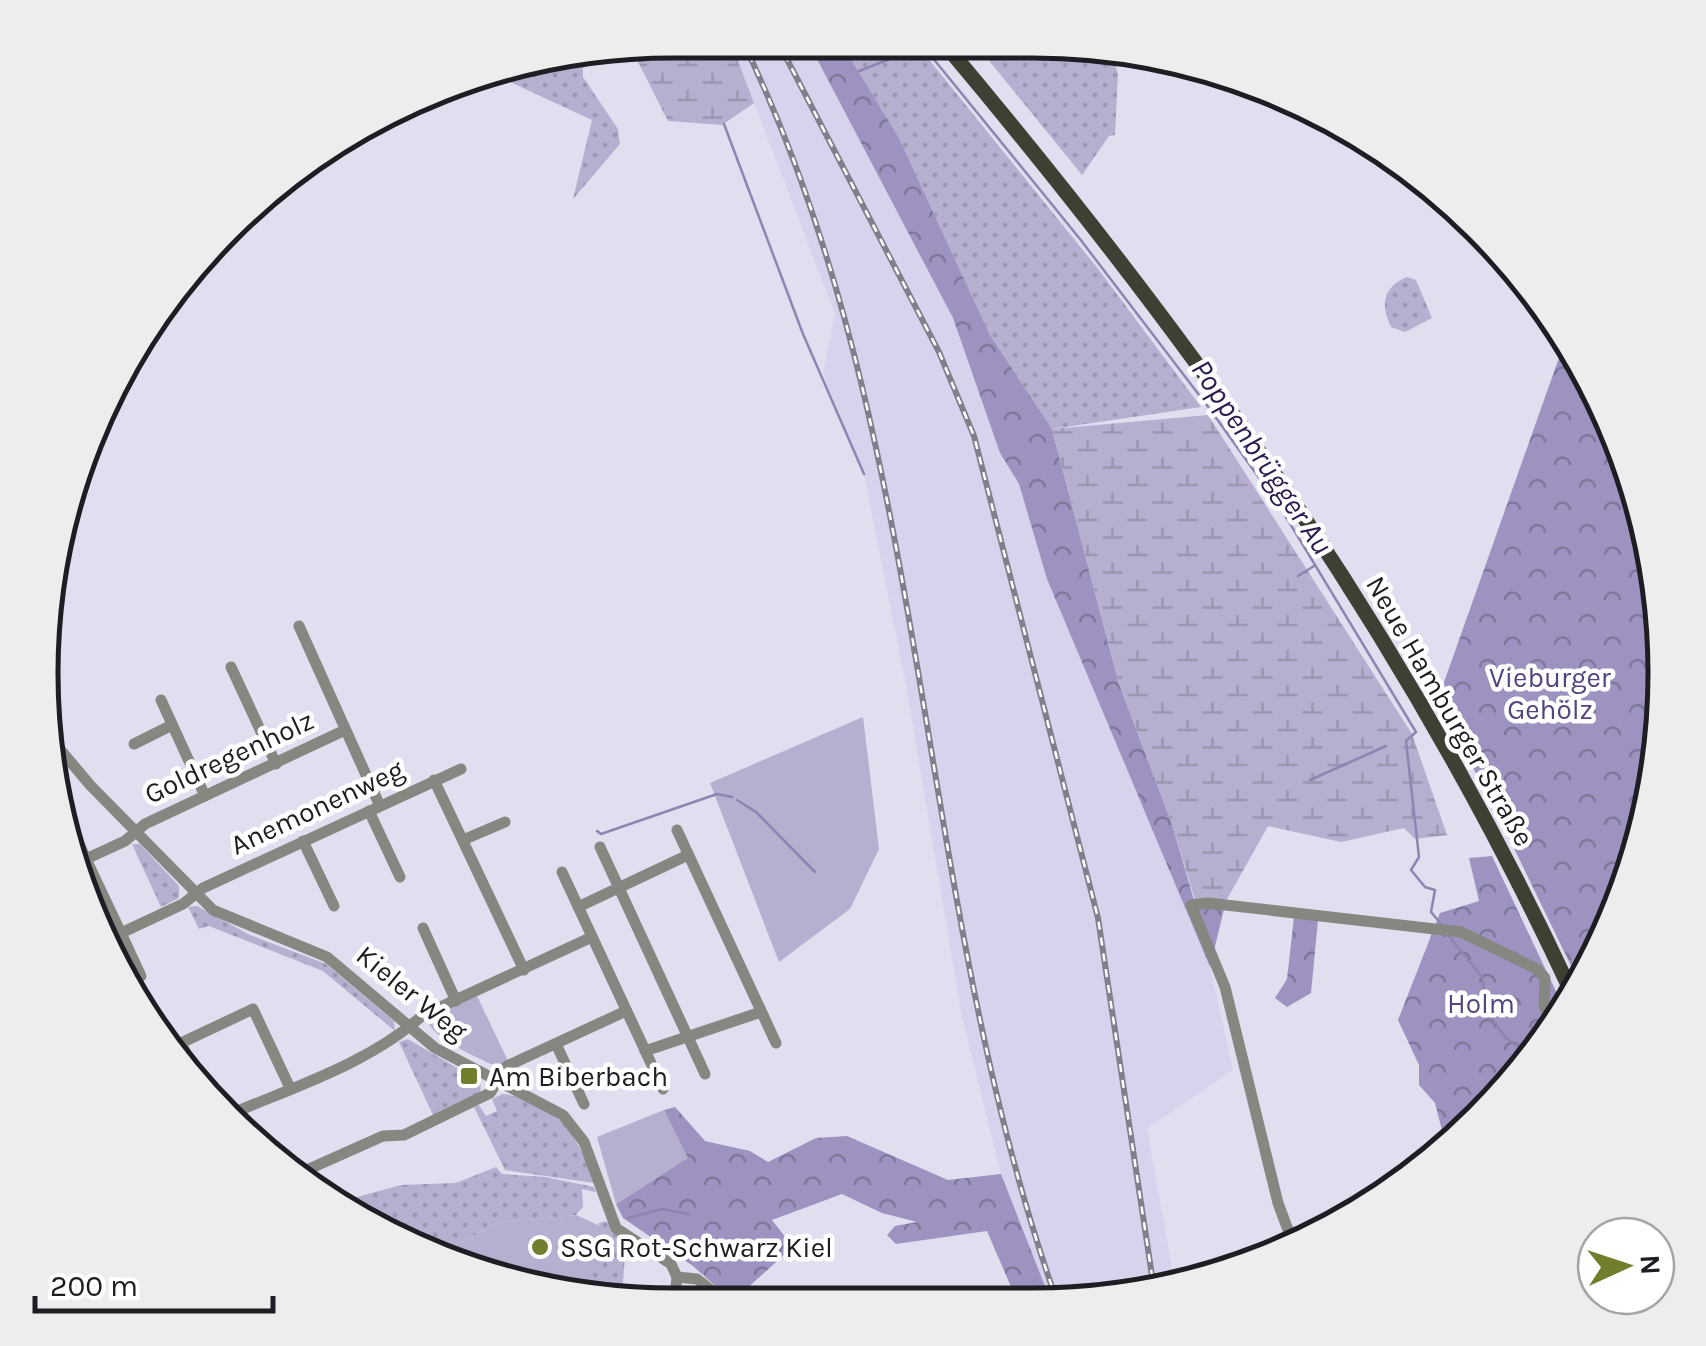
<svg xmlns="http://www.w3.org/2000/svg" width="1706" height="1346" font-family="Karla,sans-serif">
<defs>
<pattern id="grass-dots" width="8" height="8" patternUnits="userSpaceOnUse" patternTransform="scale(2.5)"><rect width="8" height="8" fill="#b6afcf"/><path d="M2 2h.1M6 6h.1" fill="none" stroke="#9c96b1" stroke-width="1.8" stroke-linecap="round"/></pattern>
<pattern id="forest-crowns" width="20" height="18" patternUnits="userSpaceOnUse" patternTransform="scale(2.5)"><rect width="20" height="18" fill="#9e93c0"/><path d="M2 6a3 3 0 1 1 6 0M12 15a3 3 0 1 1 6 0" fill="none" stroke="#80779c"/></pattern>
<pattern id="wetland-marsh" width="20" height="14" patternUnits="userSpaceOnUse" patternTransform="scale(2.5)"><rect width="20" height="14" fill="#b6afcf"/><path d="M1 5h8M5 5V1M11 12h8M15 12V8" fill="none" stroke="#9c96b1"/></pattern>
</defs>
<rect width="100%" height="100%" fill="#e1def0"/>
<path fill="#d8d3ec" d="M730,40h77l63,118 83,160 47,135 19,31 28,95 163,388 23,103 -86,58 28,157 -100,20 -23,-1 -51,-130 -39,-157 -54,-321 -44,-222 -41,-100 12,-60z"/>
<g fill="url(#grass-dots)">
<path d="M840,41h74l185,229 102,137 -149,22 -62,-94 -91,-197z"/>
<path d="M973,41h101l37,8 7,25 -3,61 -6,1 -27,39z"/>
<path d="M613,48l-30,20v9l35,52 2,15 -47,55 19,-79 -99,-46 2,-6 15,-7z"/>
<path d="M1407,277l9,3 16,38 -27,14 -14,-5c-11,-23 -8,-40 16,-50z"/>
<path d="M132,844h8l39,42v12l-18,9z"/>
<path d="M197,906l53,29 76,29 68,57 1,10 -72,-60 -114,-45 -10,3 -11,-22z"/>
<path d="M408,1039l73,43 -1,11 -47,22 -34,-73z"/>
<path d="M503,1094c54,7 76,42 91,89l-89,-13 -31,-63 5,-2 7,11 11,-5 -5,-12z"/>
<path d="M496,1167l6,7 43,3 49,10 2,5 -14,-3 1,18 -7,8 -80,8 -63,35 -98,-55 66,-18 55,-2z"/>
<path d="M606,1221l20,21 -4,53h-32l9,-72z"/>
</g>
<g fill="url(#forest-crowns)">
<path d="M807,40l33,1 59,97 91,197 62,94 67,255 52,137 23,79 32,1 -16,66 -163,-388 -28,-95 -19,-31 -47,-135z"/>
<path d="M1566,338l15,19 80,234 -17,246 -68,139 -86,-177 -53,-97z"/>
<path d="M1492,856l70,148 -27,55 -91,79 -9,-35 -16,-18v-20l-21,-45 42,-107 39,-12 -10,-43z"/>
<path d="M1294,917l24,3 -7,73 -24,14 -12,-9 12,-19z"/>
<path d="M675,1107l30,34 45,10 18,11 48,-24 31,-2 101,44 53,-6 51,130 -34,-1 -31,-72 -91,13 -9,-9 8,-9 22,-4 -35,-9 -40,-19 -70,26 21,27 -57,51h-7l-36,-32 -70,-48 -7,-14 71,-46 -23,-48z"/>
</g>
<g fill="url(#wetland-marsh)">
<path d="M673,40h57l24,63 -32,22 -54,-4 -38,-75z"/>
<path d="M1208,415l204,319 35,101 -32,4 -11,-11 -63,14 -73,-16 -42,75 -31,-1 -24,-79 -52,-137 -67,-255z"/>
</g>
<g fill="#b6afcf">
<path d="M863,717l16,132 -29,60 -71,53 -69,-179z"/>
<path d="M477,996l31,65 -11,6c-23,-12 -61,-25 -72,-49z"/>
<path d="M664,1110l24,48 -72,46 -19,-67z"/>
<path d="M576,1215l24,11 -10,69 -40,-1 -44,-13 3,-15 -5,-4 -4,17 -67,-21 63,-35z"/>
</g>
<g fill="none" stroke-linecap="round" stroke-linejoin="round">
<g stroke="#8f85b0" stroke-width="2.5">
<path d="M859,71l64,-25 157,193 129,169 71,99 136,225 -10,9 13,116 -8,13 14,17 10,3 -4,22 11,13"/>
<path d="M724,124l79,210 61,140"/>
<path d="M1298,576l16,-10"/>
<path d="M1310,780l76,-34"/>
<path d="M737,800l19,12 59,60"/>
<path d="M597,831l4,3 116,-40 15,3"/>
<path d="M1448,935l34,42 6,36 17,24 18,13 5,15"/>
<path d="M628,1218l34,-9 27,5"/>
</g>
<g stroke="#858780" stroke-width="11">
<path d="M299,626l81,180"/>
<path d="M231,667l45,97"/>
<path d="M161,700l44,96"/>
<path d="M343,731l-198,93 -20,17 -39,18 35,74 62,-29 20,-16 258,-119"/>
<path d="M48,735l42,50 123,125 114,47 108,91 128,67 21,27 32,86 55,36 6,13 -2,19"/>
<path d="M134,744l38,-19"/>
<path d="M434,780l90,190"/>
<path d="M60,803l26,56"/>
<path d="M369,811l31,66"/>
<path d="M677,830l99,213"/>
<path d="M463,840l42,-18"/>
<path d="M303,841l31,65"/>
<path d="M600,847l105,227"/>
<path d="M562,872l101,217"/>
<path d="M578,907l110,-52"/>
<path d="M423,928l33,73"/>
<path d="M121,933l20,43"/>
<path d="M556,1044l28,60"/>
<path d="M645,1051l116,-39"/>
<path d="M192,1066l-11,-23 72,-34 37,79"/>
<path d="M233,1113c64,-27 138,-51 190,-98l169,-78"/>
<path d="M291,1177l92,-41 21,-1 86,-42 17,-27 119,-55"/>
<path d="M1294,1246l-16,-43 -53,-216 -34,-82 17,-2 253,29 76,37 8,9 -1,28 9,16"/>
<path d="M677,1277l20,2 23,18"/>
</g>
<path stroke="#3d4033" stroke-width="15" d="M942,41c250,297 463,593 628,948"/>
<g stroke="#817f8c" stroke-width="6">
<g id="rail">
<path d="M742,40c193,396 169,854 316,1264"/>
<path d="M777,40l162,312 35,84 124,482 56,371"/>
</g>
</g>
<use href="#rail" stroke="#fff" stroke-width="2.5" stroke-dasharray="8" stroke-linecap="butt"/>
</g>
<g fill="#727e2c" stroke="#fff" stroke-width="4">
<rect x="459" y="1066" width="20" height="20" rx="5"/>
<circle cx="540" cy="1247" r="10"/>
</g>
<g text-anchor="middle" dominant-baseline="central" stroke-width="9" stroke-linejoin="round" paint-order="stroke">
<g font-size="28" fill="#55447f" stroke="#fff">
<text x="1550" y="677">Vieburger<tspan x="1550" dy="32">Gehölz</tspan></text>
<text x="1481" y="1003">Holm</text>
</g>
<g font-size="28" fill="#1e1d23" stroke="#fff">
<text transform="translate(1450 711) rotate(60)">Neue Hamburger Straße</text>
<text transform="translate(229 757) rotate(-25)">Goldregenholz</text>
<text transform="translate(317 807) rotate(-25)">Anemonenweg</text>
<text transform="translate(412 993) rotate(39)">Kieler Weg</text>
</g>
<g font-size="28" fill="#1e1d23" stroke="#fff" text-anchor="start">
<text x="489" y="1076">Am Biberbach</text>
<text x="560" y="1247">SSG Rot-Schwarz Kiel</text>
</g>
<g font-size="30" font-style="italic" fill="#2e1b52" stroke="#fff">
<text transform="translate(1262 457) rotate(56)">Poppenbrügger Au</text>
</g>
</g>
<path d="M0 0H1706V1346H0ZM673 58H1033A615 615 0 0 1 1648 673V673A615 615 0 0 1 1033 1288H673A615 615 0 0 1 58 673V673A615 615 0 0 1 673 58Z" fill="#ededed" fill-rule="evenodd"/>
<path fill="none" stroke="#1e1d23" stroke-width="5" d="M673 58H1033A615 615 0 0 1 1648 673V673A615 615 0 0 1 1033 1288H673A615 615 0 0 1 58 673V673A615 615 0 0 1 673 58Z"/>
<g transform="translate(1626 1266) rotate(87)"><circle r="48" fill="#ffffff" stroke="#a5a5a7" stroke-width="2.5"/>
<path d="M0-8L18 38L0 25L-18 38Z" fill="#727e2c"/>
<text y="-15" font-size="28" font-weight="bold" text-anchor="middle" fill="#1e1d23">N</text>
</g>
<path d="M35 1296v15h238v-15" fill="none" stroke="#1e1d23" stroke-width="5"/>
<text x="50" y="1296" font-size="30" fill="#1e1d23" stroke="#ffffff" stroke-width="8" paint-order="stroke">200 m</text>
</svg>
